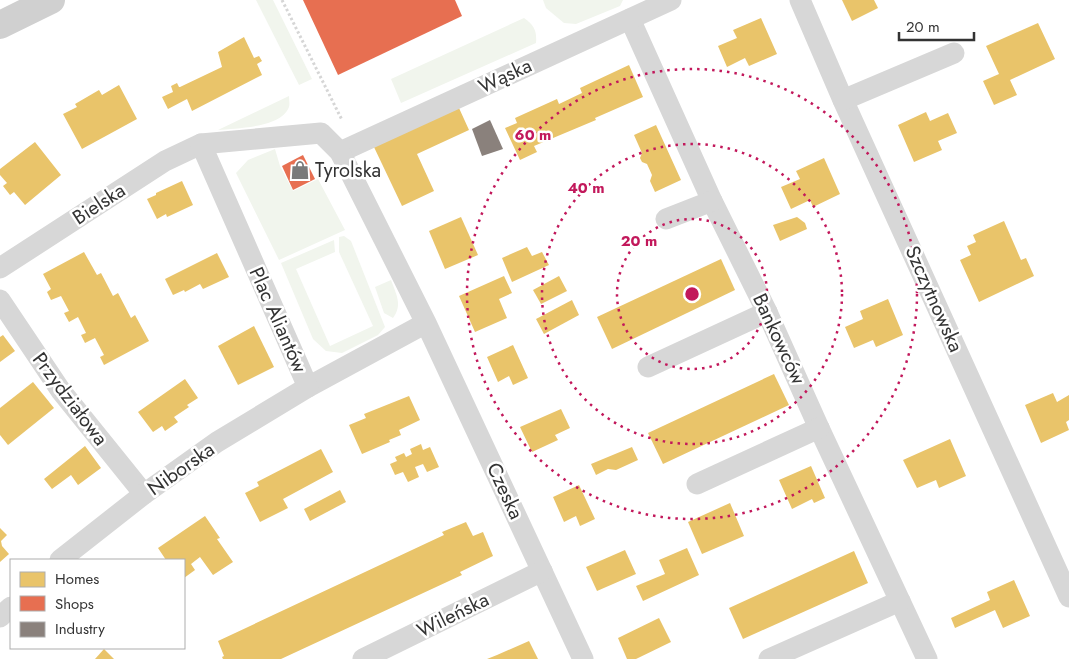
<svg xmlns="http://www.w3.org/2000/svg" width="1069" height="659" font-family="Jost,sans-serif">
<rect width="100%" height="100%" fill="#fff"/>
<g fill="#f1f5ed">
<path d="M256,0h17l39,79 -13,6z"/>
<path d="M543,0h80l-3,6 -44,18 -12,-1 -18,-15z"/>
<path d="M524,18c10,7 13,13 12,25l-135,60 -10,-24z"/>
<path d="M289,96c0,4 1,8 0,11 -8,21 -52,21 -71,23z"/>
<path d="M275,149l5,17 13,25 25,-12 27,51 -66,30 -43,-87 12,-13z"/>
<path d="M344,236l7,5 34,86 -7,8 -36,18 -16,-2 -13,-12 -32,-76 53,-23 1,12 -39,17 34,77 43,-20 -34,-74v-15z"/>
<path d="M391,280c5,14 12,25 2,38l-9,-5 -9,-26z"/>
</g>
<g fill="#e9c46a">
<path d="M842,0h32l4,8 -26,13z"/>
<path d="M761,18l16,36 -28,12 -4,-8 -18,9 -9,-21 19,-8 -4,-8z"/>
<path d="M1038,23l17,36 -45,21 7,15 -23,10 -11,-24 16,-7 -13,-28z"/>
<path d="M244,37l10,21 5,-2 3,5 -5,3 5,11 -70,36 -5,-12 -19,10 -6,-12 11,-5 -2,-6 6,-3 2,4h1l42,-20 -4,-15z"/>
<path d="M629,65l14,32 -48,21 1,2 -62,26 3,6 -17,8 -15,-32 12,-5 -2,-5 42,-19 2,5 23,-11 -2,-5z"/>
<path d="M119,85l18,34 -55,30 -19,-35 14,-7 -2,-3 24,-14 3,5z"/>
<path d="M459,108l10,22 -52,24 17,37 -32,15 -29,-61z"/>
<path d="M926,112l4,9 18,-8 9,20 -19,8 4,9 -28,12 -16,-37z"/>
<path d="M656,125l25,55 -26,12 -5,-11 2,-6 -5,-11 -5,-2 -2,-4 2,-5 -8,-18z"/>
<path d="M35,142l26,33 -36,30 -11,-13 -4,3 -7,-9 4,-3 -7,-8v-6z"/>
<path d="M824,158l16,36 -27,13 -3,-7 -19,9 -10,-22 19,-8 -4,-8z"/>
<path d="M182,181l11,24 -26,12 -1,-3 -9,5 -10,-20 9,-4v-2z"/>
<path d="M461,217l17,38 -33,14 -16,-38z"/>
<path d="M797,217l8,6 2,6 -27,12 -7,-16z"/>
<path d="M1004,221l17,39 5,-2 8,18 -55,26 -19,-42 11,-5 -4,-9 9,-4 -3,-7z"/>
<path d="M527,247l5,9 10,-4 7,13 -37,17 -10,-24z"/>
<path d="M84,252l13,23 4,-2 12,23 5,-3 13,25 4,-3 14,26 -45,24 -4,-8 4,-2 -9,-17 -10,5 -4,-8 5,-2 -8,-16 -9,5 -5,-9 5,-2 -8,-15 -10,4 -4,-8 4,-3 -8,-15z"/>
<path d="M217,253l12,24 -26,12 -3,-5 -15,8 -1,-2 -11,5 -8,-16z"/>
<path d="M721,259l14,31 -123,59 -15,-32z"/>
<path d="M504,276l8,17 -13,6 8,19 -32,14 -16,-36z"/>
<path d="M559,276l8,15 -26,13 -8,-14z"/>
<path d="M888,299l15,36 -27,12 -3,-7 -19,8 -9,-21 18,-8 -3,-8z"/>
<path d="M572,300l7,15 -35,19 -8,-15z"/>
<path d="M254,326l20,41 -36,18 -20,-39z"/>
<path d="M3,335l12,16 -15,11v-25z"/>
<path d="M513,345l15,33 -15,7 -4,-9 -11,6 -11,-25z"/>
<path d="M774,374l15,31 -126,59 -15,-31z"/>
<path d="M185,379l13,19 -11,7 2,2 -15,10 4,5 -13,9 -3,-5 -9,6 -15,-20z"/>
<path d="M33,382l21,26 -46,37 -8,-10v-27z"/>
<path d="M1053,393l4,9 12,-7v25l-3,2 3,8 -28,13 -16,-38z"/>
<path d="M409,396l11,24 -21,10 2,5 -12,5 1,2 -28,12 -13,-29 17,-7 -2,-4z"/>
<path d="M561,409l9,19 -15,7 3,5 -26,12 -12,-25z"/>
<path d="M950,439l16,37 -27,12 -3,-8 -19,8 -14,-28z"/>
<path d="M421,444l2,6 7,-3 9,20 -12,5 -4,-8 -8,3 4,10 -11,5 -5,-10 -8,3 -5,-11 7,-3 -2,-4 9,-4 2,4 6,-3 -2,-5z"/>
<path d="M85,446l16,22 -23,17 -7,-10 -19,14 -8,-10z"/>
<path d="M632,447l6,13 -22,10 -8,-1 -12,6 -5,-11z"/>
<path d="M321,449l12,23 -50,27 5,9 -28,14 -15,-29 14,-7 -2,-4z"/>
<path d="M811,466l14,32 -11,5 -2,-4 -20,10 -13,-29z"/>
<path d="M579,485l16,34 -15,7 -4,-10 -12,6 -11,-25z"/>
<path d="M340,490l6,12 -36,19 -6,-12z"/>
<path d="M730,503l14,33 -42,18 -14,-32z"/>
<path d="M205,516l15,22 -3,1 16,23 -20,13 -13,-18 -9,7 4,6 -11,8v-18h-18l-8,-12z"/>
<path d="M466,522l7,14 10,-4 10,24 -33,16 2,3 -181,84h-58l-1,-2 2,-1 -6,-15 226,-106 -2,-3z"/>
<path d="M0,528l7,7 -6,6 1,5 7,8 -9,8z"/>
<path d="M687,548l12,27 -56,26 -7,-15 29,-12 -6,-14z"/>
<path d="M625,550l11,24 -39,17 -11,-24z"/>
<path d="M854,551l14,32 -125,56 -14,-31z"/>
<path d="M1014,580l16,36 -27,12 -8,-18 -40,18 -4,-10 39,-18 -3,-8z"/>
<path d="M659,618l12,24 -35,17h-9l-9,-21z"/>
<path d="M529,641l9,18h-51l10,-4z"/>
<path d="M104,649l10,10h-19z"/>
</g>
<g fill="#e76f51">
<path d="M303,0h152l7,16 -124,59z"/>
<path d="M303,155l12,24 -22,11 -11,-24z"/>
</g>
<path fill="#8a817c" d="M490,120l13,29 -21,7 -10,-27z"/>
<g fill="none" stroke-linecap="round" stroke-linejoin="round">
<path stroke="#d6d6d6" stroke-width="3" stroke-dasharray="2.5 2.5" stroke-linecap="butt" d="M282,0l60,120"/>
<g stroke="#d7d7d7" stroke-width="21">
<path d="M800,0l43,100 226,497"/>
<path d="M630,19l82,182 55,111 52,116 108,231"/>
<path d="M843,100l111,-47"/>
<path d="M340,152l331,-152"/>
<path d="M666,219l46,-18"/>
<path d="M0,268l165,-107 36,-17"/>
<path d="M0,300l61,91 83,103"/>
<path d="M426,323l-118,64 -107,-243 120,-11 19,19 86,171 157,336"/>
<path d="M648,367l119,-55"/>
<path d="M697,484l122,-56"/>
<path d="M60,560l84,-66 73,-52 91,-55"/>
<path d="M0,617l11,-10"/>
<path d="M363,659l179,-88"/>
<path d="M769,659l131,-58"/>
</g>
<path stroke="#d0d0d0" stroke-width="28" d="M0,25l51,-25"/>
</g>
<g fill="none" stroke="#c2185b" stroke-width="2.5" stroke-dasharray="2.5 5">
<circle cx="692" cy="294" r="75"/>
<circle cx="692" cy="294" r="150"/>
<circle cx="692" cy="294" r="225"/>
</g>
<defs>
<g id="shop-bare" transform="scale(1.5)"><path d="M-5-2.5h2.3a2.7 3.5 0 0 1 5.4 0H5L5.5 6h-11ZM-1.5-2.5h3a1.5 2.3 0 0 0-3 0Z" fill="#7a7a7a" stroke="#fff" stroke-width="2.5" paint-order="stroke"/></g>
</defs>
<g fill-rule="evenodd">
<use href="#shop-bare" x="300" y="170"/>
</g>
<g text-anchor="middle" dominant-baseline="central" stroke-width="5" stroke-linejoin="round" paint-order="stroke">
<g font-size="20" fill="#333" stroke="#fff">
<text transform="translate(505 76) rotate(-25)">Wąska</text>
<text transform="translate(99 204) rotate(-33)">Bielska</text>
<text transform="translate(934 299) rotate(66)">Szczytnowska</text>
<text transform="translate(278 320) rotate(66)">Plac Aliantów</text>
<text transform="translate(779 339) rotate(65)">Bankowców</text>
<text transform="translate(70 399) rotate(53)">Przydziałowa</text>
<text transform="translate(181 469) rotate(-35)">Niborska</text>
<text transform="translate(505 491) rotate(65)">Czeska</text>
<text transform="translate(453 615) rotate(-26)">Wileńska</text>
</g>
<g font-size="20" fill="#333" stroke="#fff" text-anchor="start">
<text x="315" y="170">Tyrolska</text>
</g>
</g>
<circle cx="692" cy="294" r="8" fill="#c2185b" stroke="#fff" stroke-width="2.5"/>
<g font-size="15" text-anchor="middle" font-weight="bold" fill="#c2185b" stroke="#fff" stroke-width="5" stroke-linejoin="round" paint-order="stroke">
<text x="533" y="140">60 m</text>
<text x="586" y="193">40 m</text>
<text x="639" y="246">20 m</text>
</g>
<rect x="10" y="559" width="175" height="90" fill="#ffffff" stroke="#adadad"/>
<rect x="20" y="572" width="25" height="15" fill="#e9c46a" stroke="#adadad"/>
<text x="55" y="584" font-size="15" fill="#333333">Homes</text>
<rect x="20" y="596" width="25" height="15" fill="#e76f51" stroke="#adadad"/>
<text x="55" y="609" font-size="15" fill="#333333">Shops</text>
<rect x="20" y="622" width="25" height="15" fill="#8a817c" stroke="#adadad"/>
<text x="55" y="634" font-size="15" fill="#333333">Industry</text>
<path d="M899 32v8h75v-8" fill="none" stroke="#333333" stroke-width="2.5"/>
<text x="906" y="32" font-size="15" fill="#333333" stroke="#ffffff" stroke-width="4" paint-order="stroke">20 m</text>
</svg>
